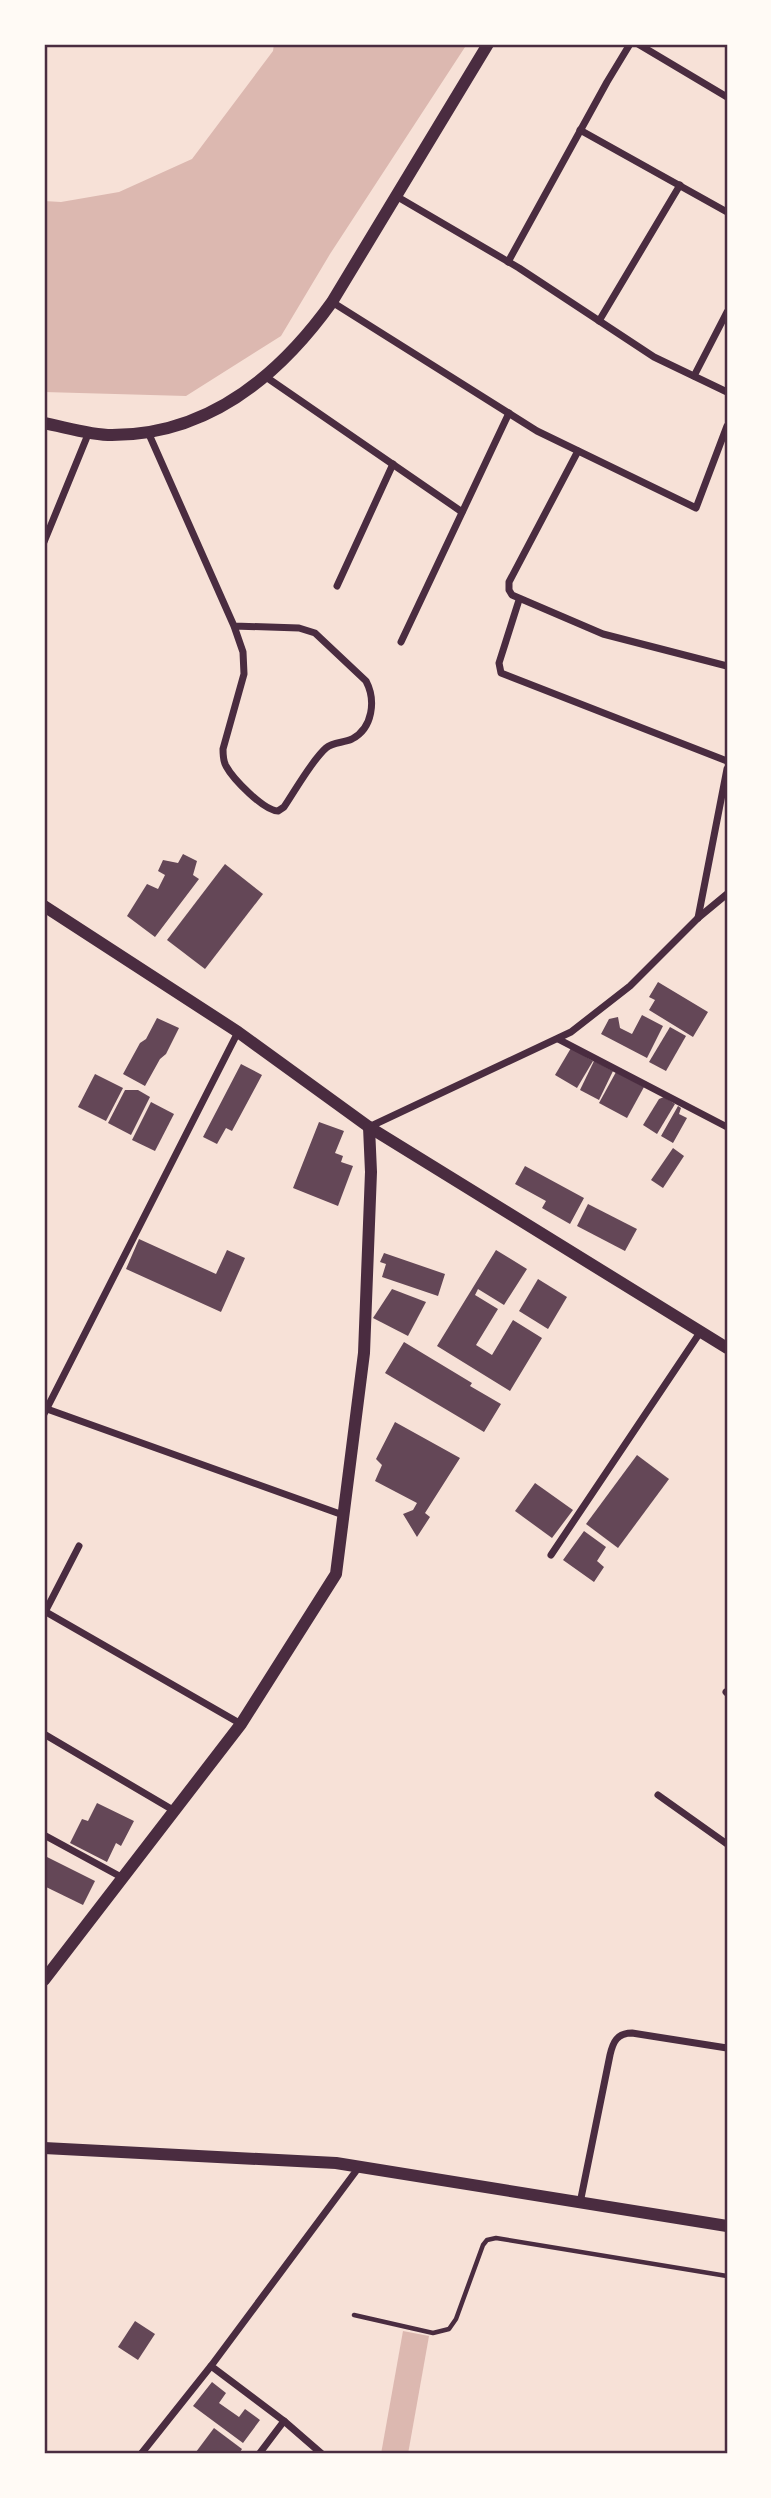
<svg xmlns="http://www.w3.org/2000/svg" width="771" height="2498" font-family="Ubuntu,sans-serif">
<rect width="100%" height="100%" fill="#f7e1d7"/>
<g fill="#dcb8b0">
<path d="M274,44h193l-137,210 -49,82 -95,60 -142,-4v-191l17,1 58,-10 73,-33 81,-108z"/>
<path d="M403,2331l26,5 -21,118h-27z"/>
</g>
<g fill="#644757">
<path d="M183,854l14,7 -4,14 6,4 -44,58 -28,-21 20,-32 11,5 7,-14 -7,-4 5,-11 15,3z"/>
<path d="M225,864l38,30 -58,75 -38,-29z"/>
<path d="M658,982l50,30 -15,25 -44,-27 6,-10 -6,-3z"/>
<path d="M642,1015l21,11 -16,32 -46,-24 8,-15 9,-2 2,11 12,6z"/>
<path d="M157,1018l22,10 -13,26 -6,5 -15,27 -22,-12 17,-31 6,-4z"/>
<path d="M670,1027l16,9 -20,35 -17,-9z"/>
<path d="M571,1048l22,13 -16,27 -22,-13z"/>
<path d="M594,1061l19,10 -14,29 -19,-10z"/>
<path d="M241,1064l21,11 -30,56 -6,-3 -9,16 -14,-7z"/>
<path d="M616,1072l28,15 -17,31 -28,-15z"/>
<path d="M95,1074l28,14 -17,33 -28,-14z"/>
<path d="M125,1090h13l12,7 -19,38 -23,-12z"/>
<path d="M664,1097l11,7 -18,30 -14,-9 16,-26z"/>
<path d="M151,1102l23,12 -19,37 -23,-11z"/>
<path d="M678,1106l3,2 -2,6 8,4 -14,25 -12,-7z"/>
<path d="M319,1122l25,9 -9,22 8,3 -2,6 12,4 -15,40 -45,-18z"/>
<path d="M673,1148l11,8 -21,32 -12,-8z"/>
<path d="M525,1166l59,32 -14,26 -28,-16 4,-7 -31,-17z"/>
<path d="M588,1204l49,25 -12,22 -48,-25z"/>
<path d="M139,1239l77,35 11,-24 18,8 -24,54 -95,-43z"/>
<path d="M496,1250l31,19 -23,36 -26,-16 -3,6 23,14 -22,36 16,10 21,-35 29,18 -32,53 -73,-45z"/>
<path d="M384,1253l61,21 -7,22 -56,-19 4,-13 -6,-2z"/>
<path d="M538,1279l29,18 -19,32 -29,-18z"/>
<path d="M392,1289l34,13 -18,34 -35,-18z"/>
<path d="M404,1342l68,41 -2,3 31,18 -17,28 -99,-59z"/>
<path d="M395,1422l65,36 -35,55 5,4 -13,20 -14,-23 10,-4 4,-7 -42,-22 7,-16 -6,-6z"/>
<path d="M637,1455l32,24 -51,69 -32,-24z"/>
<path d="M535,1483l38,27 -21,28 -37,-27z"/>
<path d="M584,1531l22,16 -9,14 7,6 -10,15 -31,-22z"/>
<path d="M97,1803l37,18 -13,25 -5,-3 -9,19 -37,-19 12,-24 6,2z"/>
<path d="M45,1856l50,25 -12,24 -39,-19z"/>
<path d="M135,2321l20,13 -17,26 -20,-13z"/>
<path d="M212,2382l14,11 -7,10 20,14 6,-8 15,11 -17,23 -50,-37z"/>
<path d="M214,2428l28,21 -3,5h-40l-3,-2z"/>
</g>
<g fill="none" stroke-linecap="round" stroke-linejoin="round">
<path stroke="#4a2c40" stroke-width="4.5" d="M354,2315l79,18 16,-4 7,-10 27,-74 4,-5 9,-2 231,38"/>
<g stroke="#4a2c40" stroke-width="7">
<path d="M638,44l89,53"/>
<path d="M580,130l147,82"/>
<path d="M396,196l123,72 135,89 73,35"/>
<path d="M508,262l99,-180 23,-38"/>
<path d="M332,302l205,129 159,77 31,-82"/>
<path d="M599,321l81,-136"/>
<path d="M694,376l33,-64"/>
<path d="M266,377l196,135"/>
<path d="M148,432l86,194 9,26 1,22 -21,75c0,6 0,12 3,17 7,13 38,45 52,45l6,-4c11,-16 28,-47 42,-59 7,-6 17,-5 26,-9 21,-11 24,-39 14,-58l-51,-48 -16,-5 -65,-2"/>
<path d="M578,451l-69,131v8l3,5 91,39 124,32"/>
<path d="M44,542l45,-110"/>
<path d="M337,586l56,-122"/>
<path d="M519,600l-20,63 2,10 226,88"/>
<path d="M401,642l108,-229"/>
<path d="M698,918l29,-149"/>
<path d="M558,1039l169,88"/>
<path d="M369,1127l202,-95 59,-46 68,-68 29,-24"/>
<path d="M47,1409l296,106"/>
<path d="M44,1414l194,-382"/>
<path d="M551,1555l150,-224"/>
<path d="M46,1612l195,112"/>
<path d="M44,1614l35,-68"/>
<path d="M726,1692l1,1"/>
<path d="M44,1734l129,76"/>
<path d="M658,1795l69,49"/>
<path d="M44,1835l79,43"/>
<path d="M580,2203l30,-148c3,-13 7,-22 22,-22l95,15"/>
<path d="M141,2454l70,-88"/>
<path d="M259,2454l25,-33"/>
<path d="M322,2454l-38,-33 -73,-55 148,-199"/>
</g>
<g stroke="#4a2c40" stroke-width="12">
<path d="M44,423c21,4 46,12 68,12 95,0 167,-59 220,-133l156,-258"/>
<path d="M44,906l194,126 131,95 358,221"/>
<path d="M44,1980l197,-256 95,-150 28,-221 7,-181 -2,-45"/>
<path d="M44,2148l292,15 391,63"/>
</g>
</g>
<rect width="771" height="2498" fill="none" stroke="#fffaf5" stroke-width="91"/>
<rect x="46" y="46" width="680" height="2406" fill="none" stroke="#4a2c40" stroke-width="2.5"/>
</svg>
